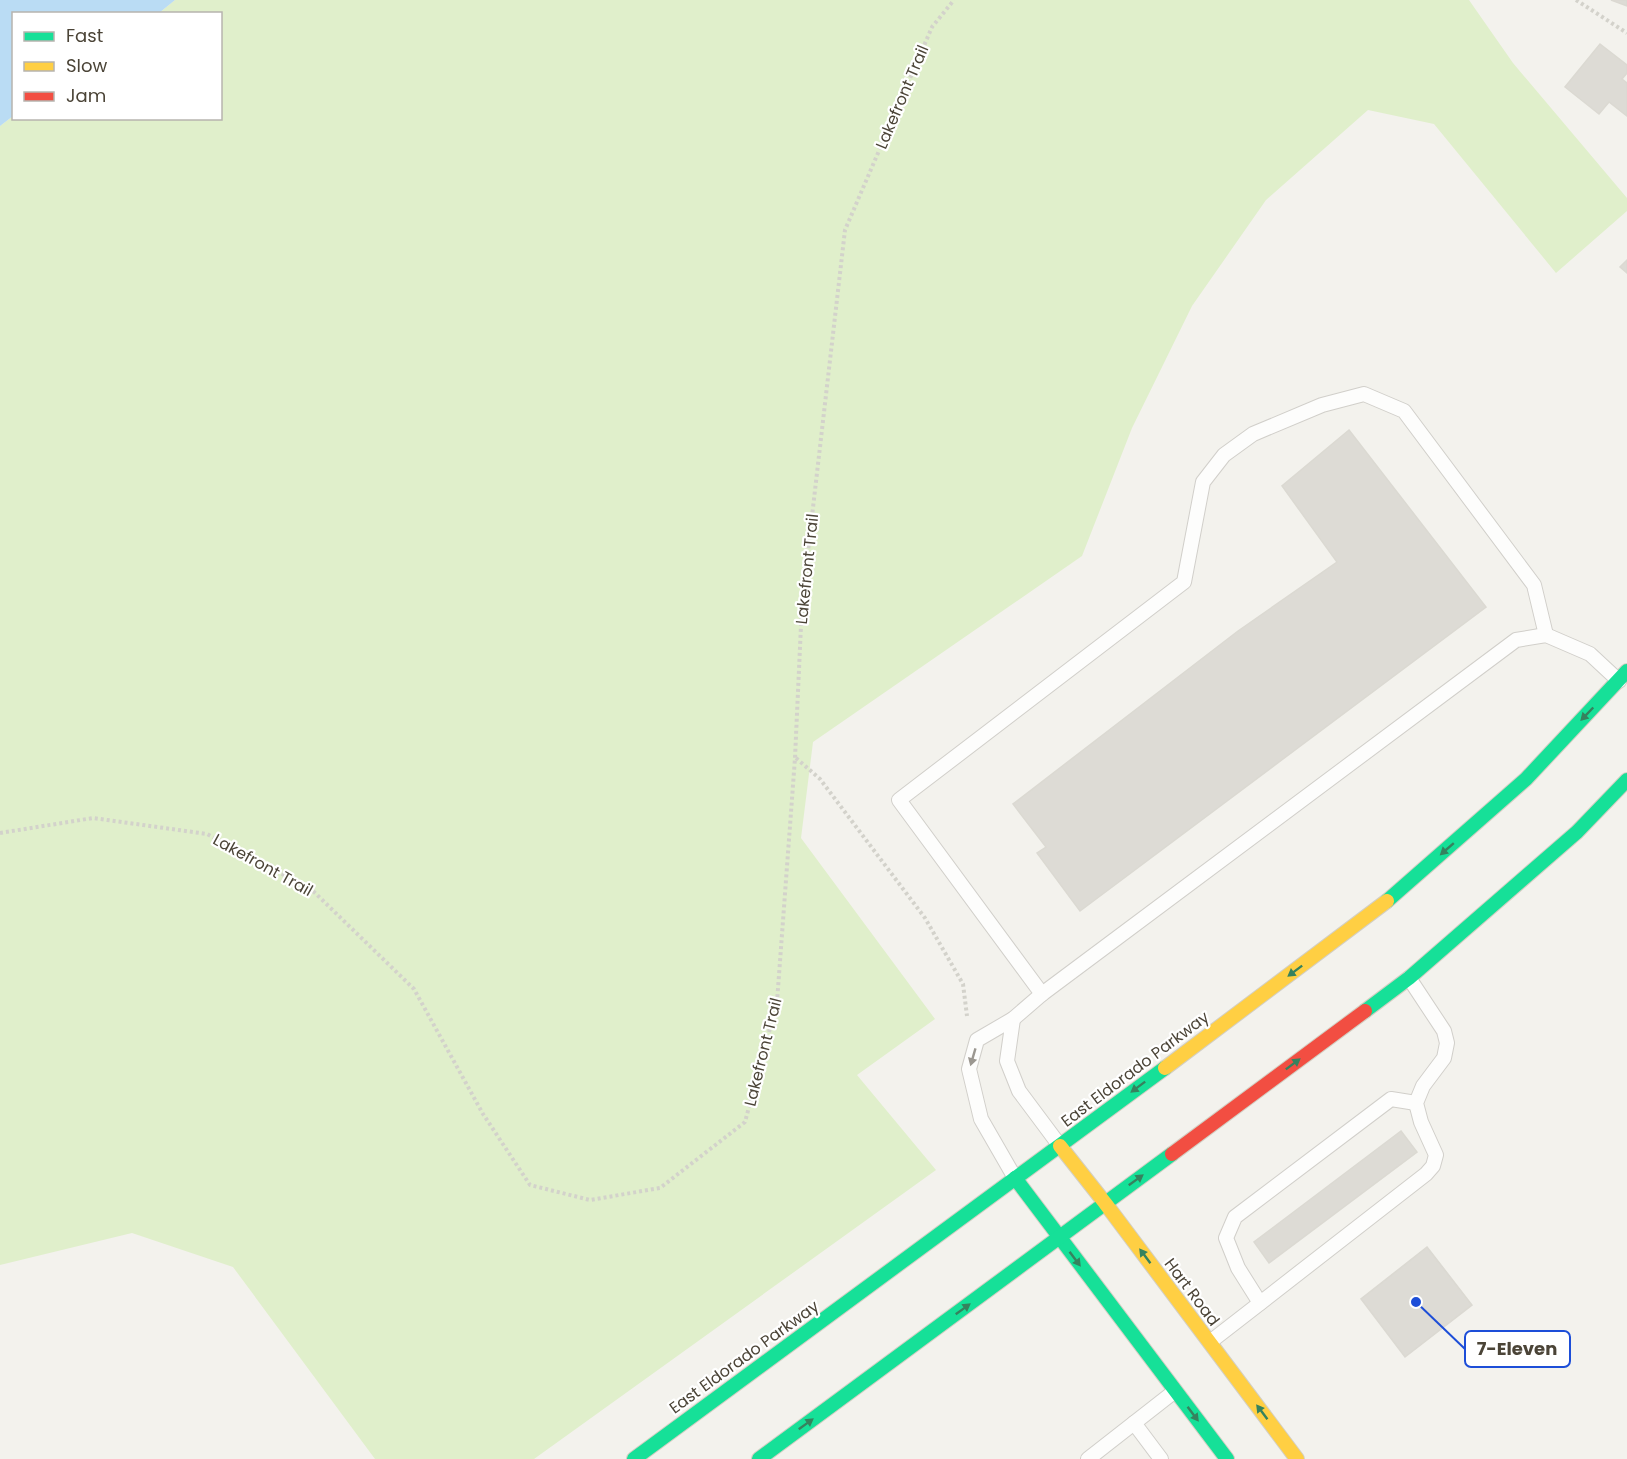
<svg xmlns="http://www.w3.org/2000/svg" width="1627" height="1459" font-family="Poppins,sans-serif">
<rect width="100%" height="100%" fill="#f3f2ed"/>
<path fill="#e0efcb" d="M175,0h1294l44,63 114,135v13l-71,62 -122,-149 -66,-14 -102,90 -74,106 -60,122 -50,128 -269,186 -12,96 134,181 -78,56 79,95 -402,289h-159l-142,-192 -101,-34 -132,32v-1139l13,-10 1,2h206v-104l-61,-1z"/>
<path fill="#badcf4" d="M0,0h175l-16,13 -145,1 -1,102 -13,10z"/>
<g fill="#dddbd5" stroke="#dbd9d2" stroke-width="1.5">
<path d="M1611,0h16v6z"/>
<path d="M1600,44l27,21v8l-5,6 5,4v33l-18,-14 -10,12 -34,-27z"/>
<path d="M1627,260v13l-7,-6z"/>
<path d="M1349,430l137,177 -406,304 -43,-58 9,-6 -33,-43 225,-173 99,-69 -55,-76z"/>
<path d="M1401,1131l16,21 -148,111 -15,-21z"/>
<path d="M1427,1247l45,58 -67,52 -44,-58z"/>
</g>
<g fill="none" stroke-linecap="round" stroke-linejoin="round">
<g stroke="#d1cfca" stroke-width="16">
<g id="lane">
<path d="M1042,994l-143,-194 285,-218 19,-100 21,-27 29,-21 69,-29 42,-11 40,17 130,174 12,50"/>
<path d="M1013,1019l-6,42 12,30 41,55"/>
<path d="M1015,1178l-34,-59 -12,-50 8,-29 36,-21 29,-25 474,-354 30,-5 44,19 29,27"/>
<path d="M1260,1303l-22,-35 -12,-30 9,-21 156,-118 25,4"/>
<path d="M1210,1342l216,-168 7,-8 3,-11 -15,-33 -5,-19 7,-17 21,-28 3,-15 -3,-12 -35,-53"/>
<path d="M1134,1423l27,36"/>
<path d="M1088,1459l87,-68"/>
</g>
</g>
<g stroke="#d3cfc3" stroke-width="16">
<g id="fast">
<path d="M1387,901l139,-122 101,-108"/>
<path d="M1365,1011l44,-33 168,-146 50,-52"/>
<path d="M1015,1178l212,281"/>
<path d="M634,1459l531,-391"/>
<path d="M759,1459l413,-305"/>
</g>
</g>
<g stroke="#d3cfc3" stroke-width="16">
<g id="slow">
<path d="M1165,1068l222,-167"/>
<path d="M1060,1146l45,57 192,256"/>
</g>
</g>
<g stroke="#d3cfc3" stroke-width="16">
<path id="jam" d="M1172,1154l193,-143"/>
</g>
<g stroke="#d3d2cb" stroke-width="4" stroke-dasharray="3 3" stroke-linecap="butt">
<path d="M1576,0l51,33"/>
<path d="M796,758l24,21 105,139 38,66 4,32"/>
<path d="M0,833l93,-15 114,16 105,56 102,99 69,125 47,71 60,15 70,-12 85,-66 32,-120 18,-244 7,-155 43,-373 87,-203 22,-27"/>
</g>
<use href="#lane" stroke="#fdfdfc" stroke-width="14"/>
<use href="#fast" stroke="#16e098" stroke-width="14"/>
<use href="#slow" stroke="#ffcf43" stroke-width="14"/>
<use href="#jam" stroke="#f24e42" stroke-width="14"/>
</g>
<defs><path id="oneway-solid" d="M-6-.8H1V-3.2L6.5 0L1 3.2V.8H-6Z" transform="scale(1.5)"/></defs>
<g fill="#36825e">
<use href="#oneway-solid" transform="translate(1587 714) rotate(134)"/>
<use href="#oneway-solid" transform="translate(1447 849) rotate(139)"/>
<use href="#oneway-solid" transform="translate(1295 971) rotate(143)"/>
<use href="#oneway-solid" transform="translate(1293 1064) rotate(-37)"/>
<use href="#oneway-solid" transform="translate(1138 1087) rotate(143)"/>
<use href="#oneway-solid" transform="translate(1136 1180) rotate(-36)"/>
<use href="#oneway-solid" transform="translate(1145 1256) rotate(-127)"/>
<use href="#oneway-solid" transform="translate(1075 1259) rotate(53)"/>
<use href="#oneway-solid" transform="translate(963 1309) rotate(-36)"/>
<use href="#oneway-solid" transform="translate(1262 1412) rotate(-127)"/>
<use href="#oneway-solid" transform="translate(1193 1414) rotate(53)"/>
<use href="#oneway-solid" transform="translate(806 1424) rotate(-36)"/>
</g>
<use fill="#9b9790" href="#oneway-solid" transform="translate(973 1057) rotate(106)"/>
<g text-anchor="middle" dominant-baseline="central" stroke-width="4.5" stroke-linejoin="round" paint-order="stroke">
<g font-size="16" fill="#4b4437" stroke="#fff">
<text transform="translate(902 97) rotate(-67)">Lakefront Trail</text>
<text transform="translate(807 569) rotate(-84)">Lakefront Trail</text>
<text transform="translate(263 865) rotate(29)">Lakefront Trail</text>
<text transform="translate(763 1052) rotate(-76)">Lakefront Trail</text>
<text transform="translate(1135 1069) rotate(-37)">East Eldorado Parkway</text>
<text transform="translate(1192 1292) rotate(53)">Hart Road</text>
<text transform="translate(744 1357) rotate(-36)">East Eldorado Parkway</text>
</g>
</g>
<path fill="none" stroke="#1d4ed8" stroke-width="2" d="M1416 1302L1465 1349"/>
<circle fill="#1d4ed8" stroke="#fff" stroke-width="2" cx="1416" cy="1302" r="6"/>
<rect fill="#fff" stroke="#1d4ed8" stroke-width="2" x="1465" y="1331" width="105" height="36" rx="6"/>
<g font-size="18" text-anchor="middle" font-weight="bold" fill="#4b4437">
<text x="1517" y="1355">7-Eleven</text>
</g>
<rect x="12" y="12" width="210" height="108" fill="#ffffff" stroke="#b7b4af" stroke-width="1.5"/>
<rect x="24" y="32" width="30" height="9" fill="#16e098" stroke="#b7b4af" stroke-width="1.5"/>
<text x="66" y="42" font-size="18" fill="#4b4437">Fast</text>
<rect x="24" y="62" width="30" height="9" fill="#ffcf43" stroke="#b7b4af" stroke-width="1.5"/>
<text x="66" y="72" font-size="18" fill="#4b4437">Slow</text>
<rect x="24" y="92" width="30" height="9" fill="#f24e42" stroke="#b7b4af" stroke-width="1.5"/>
<text x="66" y="102" font-size="18" fill="#4b4437">Jam</text>
</svg>
